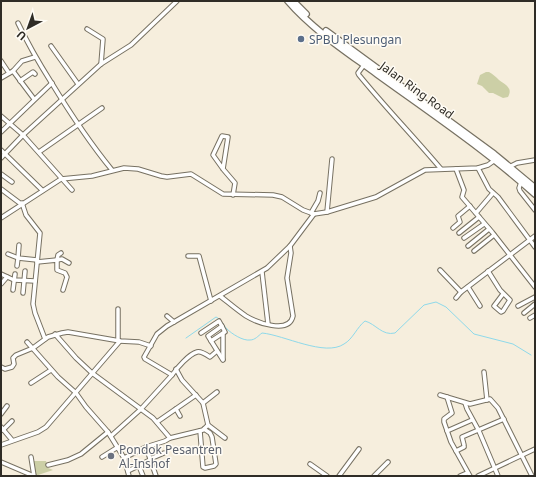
<svg xmlns="http://www.w3.org/2000/svg" width="536" height="477" font-family="'Noto Sans',sans-serif">
<rect width="100%" height="100%" fill="#f6eedd"/>
<g fill="#cccfa6">
<path d="M486,72h3c4,2 7,5 10,8 7,5 14,8 9,17l-5,1 -10,-5h-4l-7,-7 -5,-2 3,-9z"/>
<path d="M32,461h14l2,7 5,2 -15,5 -4,-1z"/>
</g>
<g fill="none" stroke-linecap="round" stroke-linejoin="round">
<path stroke="#8ed9ea" stroke-width="1" d="M186,338l30,-21c6,3 7,8 11,12 5,5 16,12 23,11 5,0 8,-4 12,-7 22,2 63,24 82,11 9,-5 13,-17 21,-23 11,3 17,15 30,12l29,-28 12,-3 10,5 28,27 39,10 18,11"/>
<g stroke="#777162" stroke-width="5.5">
<g id="minor">
<path d="M18,23c10,21 21,40 33,59 19,31 38,60 61,88"/>
<path d="M87,29l16,10 -2,25"/>
<path d="M51,46l27,38"/>
<path d="M1,61l8,12"/>
<path d="M364,65l-6,8 1,2c26,32 55,62 82,94"/>
<path d="M13,71l9,-10 13,-4"/>
<path d="M1,78l12,-7 21,28"/>
<path d="M20,81l13,-9 2,2"/>
<path d="M1,116l22,19 49,55"/>
<path d="M1,132l51,-49"/>
<path d="M1,150l41,40"/>
<path d="M39,152l63,-44"/>
<path d="M1,158l22,-23 78,-71 30,-19 46,-44"/>
<path d="M509,167l8,-4 18,-3"/>
<path d="M478,168l11,21 9,8 37,50"/>
<path d="M223,169l5,-32 -6,-1 -9,19 10,14 12,14 -2,12"/>
<path d="M456,169l8,21 -2,7 30,35 43,55"/>
<path d="M1,174l11,8"/>
<path d="M521,182l-2,6 1,3 15,19"/>
<path d="M1,189l20,15"/>
<path d="M22,203l4,12 14,18 -7,71 2,9 10,26"/>
<path d="M327,212l5,-53"/>
<path d="M311,213l7,-12 2,-8"/>
<path d="M476,213l17,-20"/>
<path d="M1,218l60,-39 31,-3 32,-8 14,1 23,7 6,1 24,-3 32,20 50,1 9,2 21,13 11,4 13,-2 49,-15 49,-27 53,-2 10,-3 7,-5"/>
<path d="M453,228l7,-6 -2,-6 12,-10"/>
<path d="M459,233l20,-16"/>
<path d="M464,238l20,-14"/>
<path d="M19,245l-1,13 19,2"/>
<path d="M468,246l21,-17"/>
<path d="M474,251l20,-16"/>
<path d="M8,254l10,4 -1,8"/>
<path d="M188,256h11l12,45"/>
<path d="M57,260l5,-1 7,4"/>
<path d="M57,260l1,-5 3,-2"/>
<path d="M37,262l20,-2v10l8,3 2,4 -4,13"/>
<path d="M440,270l21,22"/>
<path d="M488,271l12,19 10,10 -7,11 -2,1 -7,-6 9,-12"/>
<path d="M262,272l6,52"/>
<path d="M1,274l13,6 21,1"/>
<path d="M1,284l6,-7"/>
<path d="M468,287l12,19"/>
<path d="M13,290l2,-16"/>
<path d="M23,293l2,-22"/>
<path d="M220,296c9,7 17,14 26,20 10,6 43,19 47,0l-6,-38 4,-25 -1,-7"/>
<path d="M456,298l5,-6 74,-56"/>
<path d="M518,306l17,-9"/>
<path d="M118,309v31"/>
<path d="M524,313l11,-9"/>
<path d="M167,316l7,6"/>
<path d="M530,318l5,-3"/>
<path d="M222,326l-14,10 15,24"/>
<path d="M201,333l18,-12 6,11 -2,1"/>
<path d="M55,334l21,24 16,15 61,45 17,20"/>
<path d="M211,341l12,-8v26"/>
<path d="M27,342l31,35 18,16 10,14 22,25 16,26 5,18"/>
<path d="M1,367l4,2 7,-2 2,-3 -1,-6 3,-3 17,-7 15,-11 14,-4 6,-1 52,9 19,1 12,4"/>
<path d="M176,369l6,11 21,23 5,22 17,13"/>
<path d="M484,372l3,28"/>
<path d="M172,375c5,-7 17,-21 25,-23 4,-1 10,3 13,5l7,-6"/>
<path d="M31,383l20,-13"/>
<path d="M440,395l30,9 20,-5 8,9 34,68"/>
<path d="M447,397l5,16 -8,6v3l7,20 19,34"/>
<path d="M203,403l14,-11"/>
<path d="M465,403l2,6 12,22 19,45"/>
<path d="M176,409l4,7"/>
<path d="M1,414l6,-8"/>
<path d="M157,422l39,-27"/>
<path d="M1,427l11,13"/>
<path d="M3,430l9,-9"/>
<path d="M200,431l3,36 2,1 9,-2 2,-2 -4,-27 -2,-4 -6,-4"/>
<path d="M447,431l25,-11"/>
<path d="M111,436l30,-27 31,-34 -27,-16 -1,-2 13,-23 10,-8 100,-58 23,-22 24,-32"/>
<path d="M1,445l37,-13 8,-5 74,-86"/>
<path d="M464,445l-2,-8 42,-18"/>
<path d="M146,447l10,29"/>
<path d="M456,451l8,-4"/>
<path d="M31,457l3,19"/>
<path d="M102,457l16,-10"/>
<path d="M124,458l22,-11 19,-6 5,-3 33,-8 5,-5"/>
<path d="M150,459l14,-6"/>
<path d="M1,462l33,14"/>
<path d="M310,464l17,12"/>
<path d="M48,465l20,-5 13,-6 27,-22"/>
<path d="M139,466l4,10"/>
<path d="M128,471l22,-11"/>
<path d="M339,476l20,-27"/>
<path d="M374,476l14,-14"/>
<path d="M460,476l7,-3"/>
<path d="M478,476l57,-27"/>
</g>
</g>
<g stroke="#777162" stroke-width="8">
<g id="highway">
<path d="M288,1c25,29 59,51 89,73 54,39 109,76 158,120"/>
<path d="M293,1l13,13"/>
<path d="M326,31l168,123 41,34"/>
</g>
</g>
<use href="#minor" stroke="#fff" stroke-width="3.5"/>
<use href="#highway" stroke="#fff" stroke-width="5.5"/>
</g>
<circle fill="#5c6f8a" stroke="#fffcf5" stroke-width="1.5" cx="301" cy="39" r="4"/>
<circle fill="#6b7280" stroke="#fffcf5" stroke-width="1.5" cx="111" cy="456" r="4"/>
<g text-anchor="middle" dominant-baseline="central" stroke-width="3" stroke-linejoin="round" paint-order="stroke">
<g font-size="12" fill="#4e5e75" stroke="#fffcf5" text-anchor="start">
<text x="309" y="39">SPBU Plesungan</text>
</g>
<g font-size="12" fill="#2f2c26" stroke="#fffcf5">
<text transform="translate(417 90) rotate(36)">Jalan Ring Road</text>
</g>
<g font-size="12" fill="#5b616d" stroke="#fffcf5" text-anchor="start">
<text x="119" y="449">Pondok Pesantren<tspan x="119" dy="14">Al-Inshof</tspan></text>
</g>
</g>
<rect width="536" height="477" fill="none" stroke="#2f2c26" stroke-width="4"/>
<g transform="translate(28 28) rotate(221)" stroke="#fffcf5" stroke-width="3" paint-order="stroke">
<path d="M0-3L7 15L0 10L-7 15Z" fill="#2f2c26"/>
<text y="-6" font-size="11" font-weight="bold" text-anchor="middle" fill="#2f2c26">U</text>
</g>
</svg>
